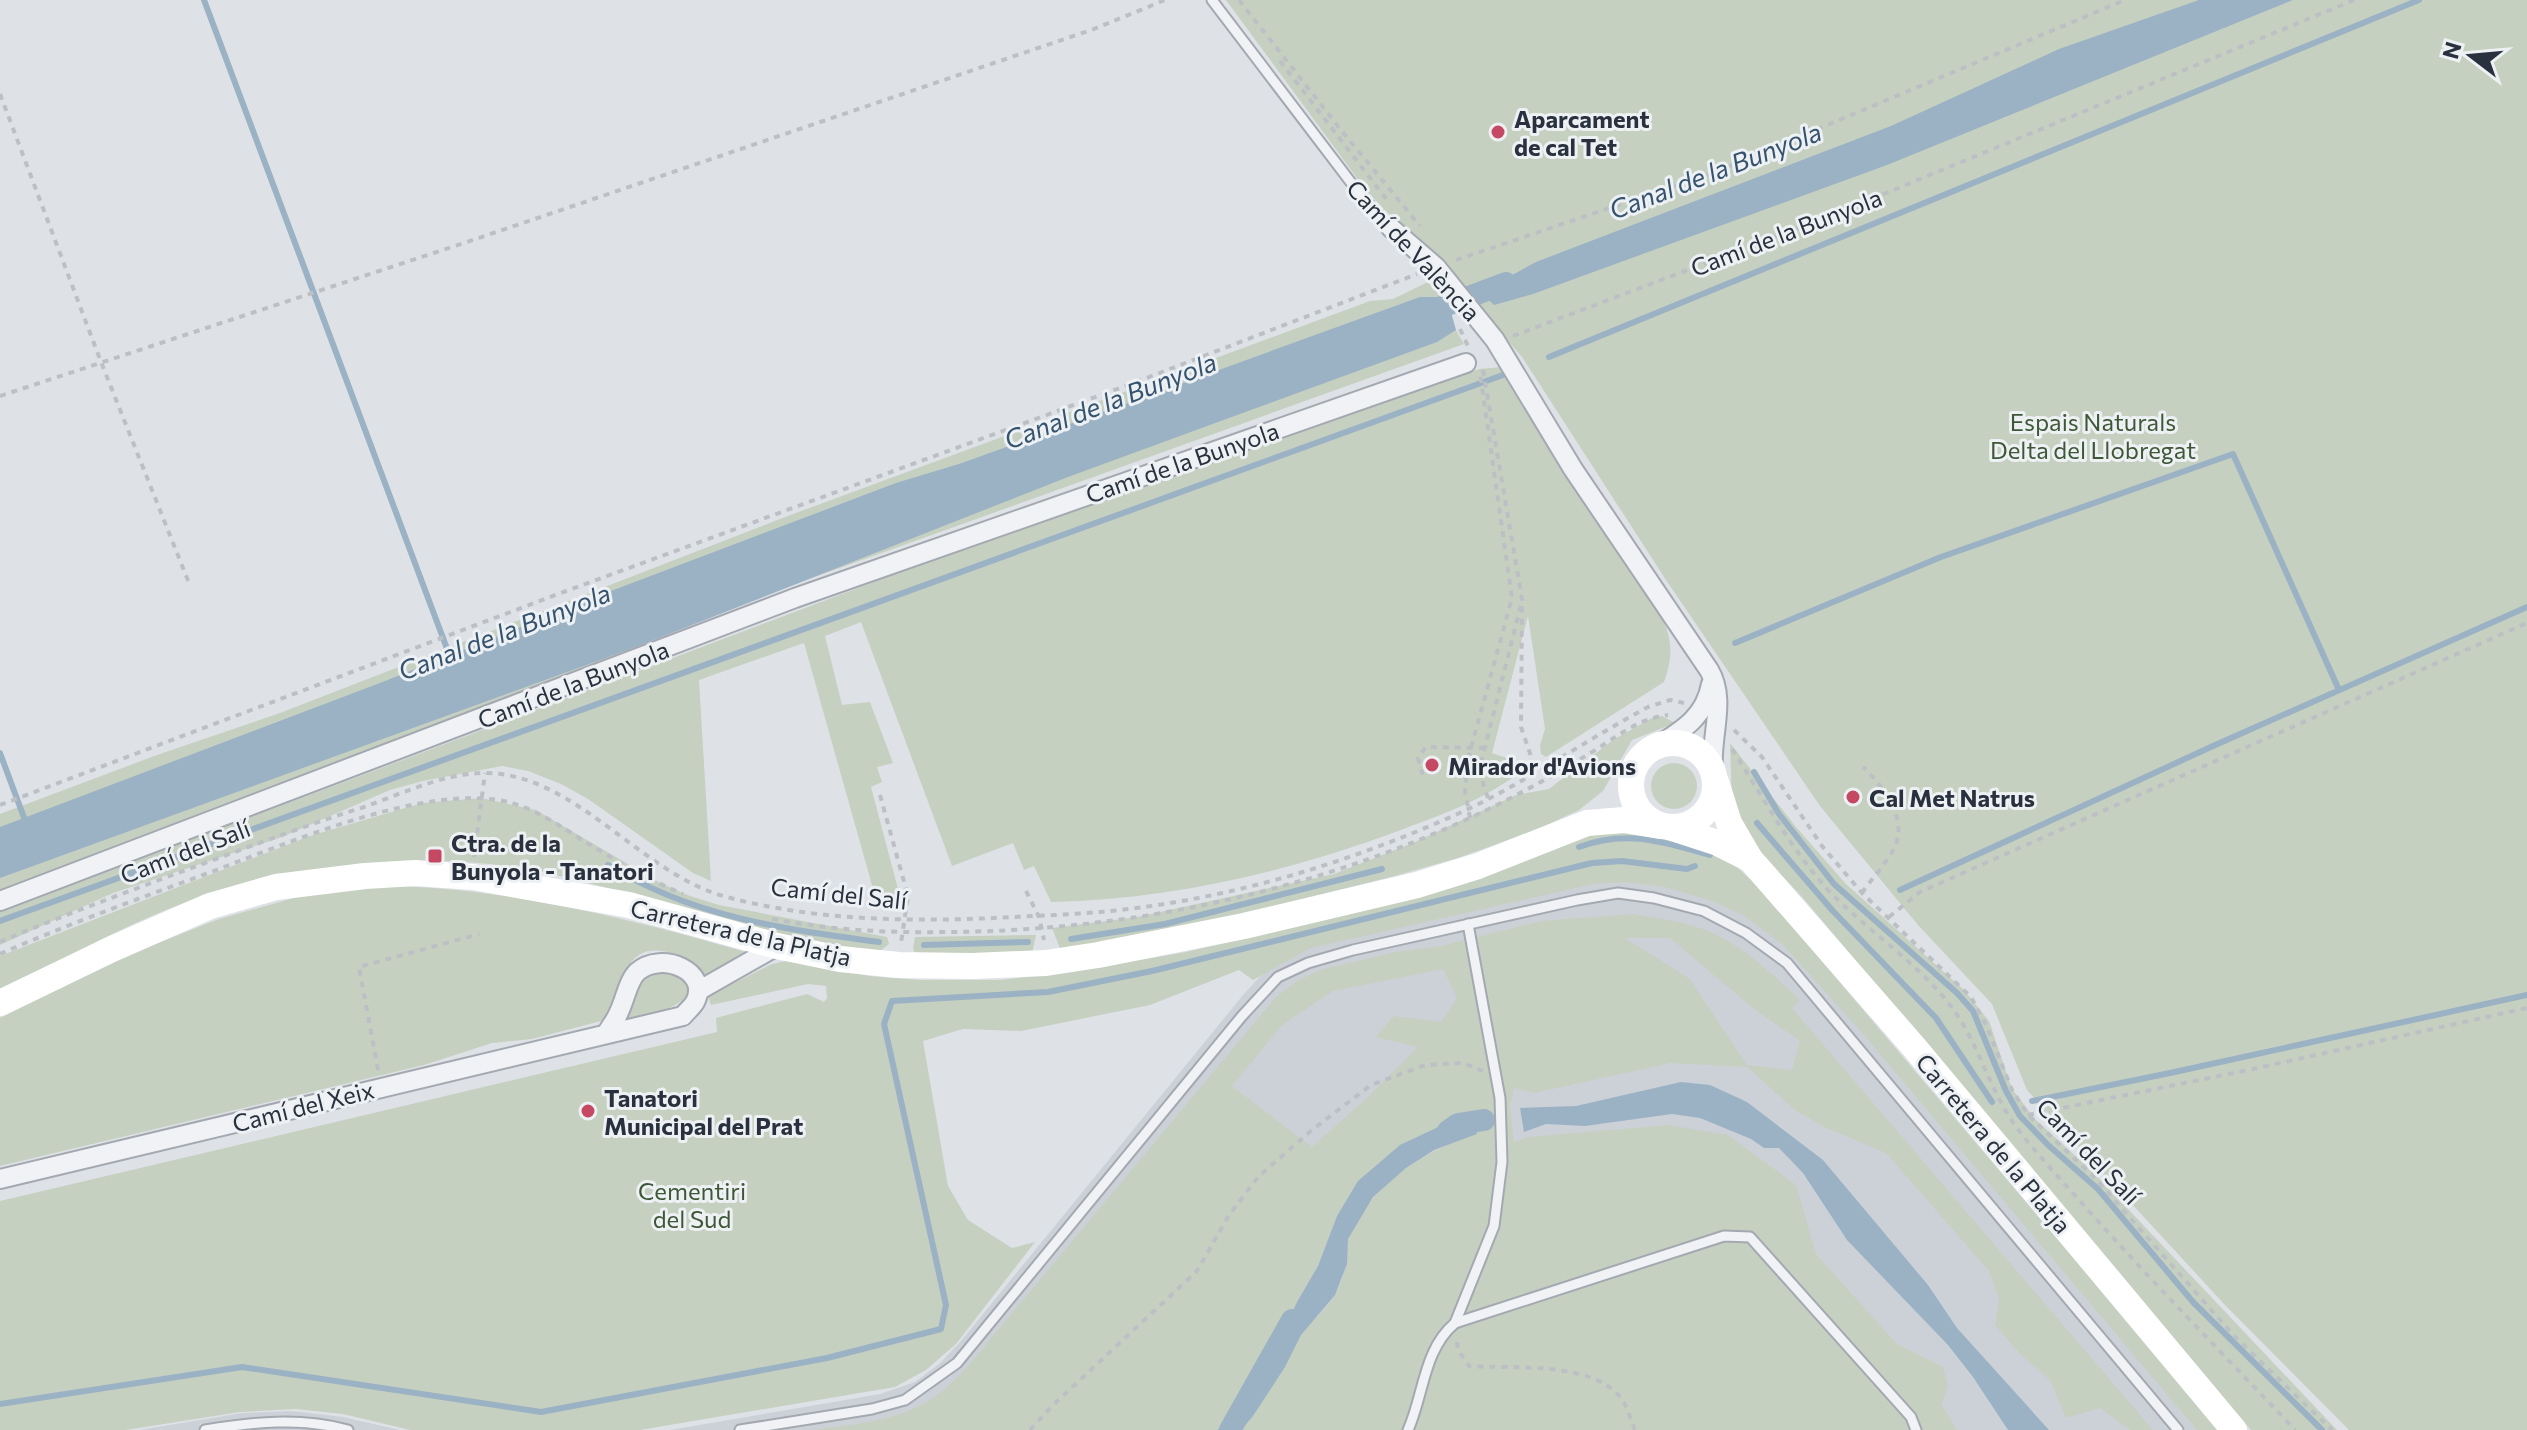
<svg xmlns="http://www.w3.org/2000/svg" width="2527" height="1430" font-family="Commissioner,sans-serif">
<rect width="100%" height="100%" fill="#dee2e7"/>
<g fill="#ccd1d8">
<path d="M1596,871l118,19 79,47 421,493h-1544l210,-36 35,-12 24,-18 22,-23 282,-346 23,-25 38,-29z"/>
<path d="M292,1411l51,6 57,13h-261l103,-17z"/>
</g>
<g fill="#c5d0c0" fill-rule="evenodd">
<path d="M1226,0h1301v1430h-178l-124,-125 -198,-215 -35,-86 -74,-79 -98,-119 -154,-226 -144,-223 -92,-106 -32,-27 -33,-35z"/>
<path d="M1428,282l13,15 -4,3 -1437,540v-26l157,-59 123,-42 505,-196 585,-216 23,-2z"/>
<path d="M1456,330l8,14 -655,235 -612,239 -197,73v-21l1437,-538z"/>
<path d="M1503,367l4,13 7,-1 150,243c9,21 8,38 0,60l-118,75 -5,-3 -1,-9 5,-16 -17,-113 -36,137 29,10 -2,10c-36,27 -78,42 -121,58 -113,42 -226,68 -347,71l-17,-36 -10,4 -11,-27 -61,23 -91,-244 -36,14 17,69 28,-3 23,61 -16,4 5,15 -11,5 31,117 -25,-1 -73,-260 -105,37 12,201 -18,-8 -105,-74 -27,-15 -33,-13 -26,-5 -79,15 -33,9 -108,47 -169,56 -113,52v-33l911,-344 568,-199z"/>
<path d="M1662,716l13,7 -43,17 -29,51 -24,19 -43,20 -78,28 -67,19 -132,33 -198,41 -9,-23 85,-11 197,-43 81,-32 101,-47 33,-6 64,-49 39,-22z"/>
<path d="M1730,743l66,84 50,57 118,106 25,31 23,68 24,31 56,51 245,259h-86l-448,-532 -54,-58 -17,-38z"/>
<circle cx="1674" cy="786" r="23"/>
<path d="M481,798l55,12 124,73 30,13 29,9 168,32 2,7 -9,7c-38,-5 -77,-10 -114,-18 -83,-19 -162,-51 -246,-65 -98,-16 -217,-4 -311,26 -73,24 -141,63 -209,97v-35l310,-120 112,-33z"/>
<path d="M1630,828l66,18 34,15 30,27 459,542h-22l-333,-395 -81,-90 -40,-30 -31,-14 -47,-14 -38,-5 -34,2 -282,64 -58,32 -14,-10 -89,35 -129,26 -58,-2 -40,12 25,145 20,34 44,28 23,-6 -79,102 -30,26 -31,17 -255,43h-230l-67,-16 -47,-5 -56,3 -114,18h-126v-229l717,-169 -1,-14 91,-24 17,8 3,-4 -1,-12 -18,-2 -97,21 -3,-9 64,-32 14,-3 83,15 50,4h81l77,-9 109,-19 169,-39 124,-34 128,-50z"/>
<path d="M392,886c121,3 238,33 354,66l-42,25c-12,-16 -23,-23 -43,-26 -40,-6 -39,45 -56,69l-73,19 -40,4 -68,22 -424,101v-148l132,-65 87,-34 103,-29z"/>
<path d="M1633,914c27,5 59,8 84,21 32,16 57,41 83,65l-8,8 361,422h-23l-30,-22 -34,10 -16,-38 -30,-26 -25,-29 4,-27 -10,-27 -103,-118 -62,-26 -29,-17 -48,-43 -76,-4 -137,30 -20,-5 -4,18 4,36 14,-5 141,-12 59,10 68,50 20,69 81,90 46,23 5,19 -6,19 15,25h-716c24,-28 40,-61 59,-93 9,-15 26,-26 35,-42 5,-9 11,-24 12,-34 1,-8 -1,-17 2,-24 22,-51 68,-82 118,-99l7,-17 -116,60 -21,35 -19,50 -21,36 -33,73 -36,46 -11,9h-405c43,-6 93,-9 128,-37 10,-8 19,-18 28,-27l308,-369 21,-16 23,-11 76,-18 45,-6 100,-25zM1625,938h45l84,71 46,32 -8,29 -45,-5 -57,-86zM1443,969l14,29 -16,24 -47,-6 -19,21 43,10 -50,50 -56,50 -80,-61 50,-61 51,-34z"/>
<path d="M1036,935l-4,19h-117l-2,-6 2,-11z"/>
<path d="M663,969c66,29 -14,46 -39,52 9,-23 14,-44 39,-52z"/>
</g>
<g fill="#9bb2c5">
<path d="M2199,0h94l-406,165 -354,129 -39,11 -13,-13 55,-30 355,-136 168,-77z"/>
<path d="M1420,297h21l8,8 7,25 -19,12 -369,135 -432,170 -636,231v-51l380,-144 231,-92 285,-108 66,-20z"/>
<path d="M1681,1082l29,3 37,17 76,58 105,125 29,43 92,102h-41l-35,-53 -25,-32 -101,-105 -44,-67 -24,-25h-15l-13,-9 -51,-21 -28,-4 -87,12 -39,-2 -22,8 -4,-24 56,-2z"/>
<path d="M1468,1113l6,8 3,13 -43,16 -28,18 -33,29 -25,42 -1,25 -12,31 -34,40 -16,32 -32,49 -12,14h-24l11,-9 36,-46 33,-73 21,-36 19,-50 21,-35 42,-36z"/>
</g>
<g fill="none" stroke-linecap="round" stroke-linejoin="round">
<g stroke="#9bb2c5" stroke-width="6">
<path d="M204,0l248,662"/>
<path d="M1549,357l870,-357"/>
<path d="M1735,643l206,-86 292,-103 106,236"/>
<path d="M0,753l26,70"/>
<path d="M1754,772l25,42 55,70 123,109 16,18 33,80 14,25 28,29 50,44 95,113 129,128"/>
<path d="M1757,823l75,87 104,108 56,84"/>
<path d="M1579,847c48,-18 84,-5 131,8"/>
<path d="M608,865c85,52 174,64 271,77"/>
<path d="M1900,890l313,-144 314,-139"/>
<path d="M0,921l1503,-546"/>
<path d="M1071,939l94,-15 217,-55"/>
<path d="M924,945l104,-3"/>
<path d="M2032,1101l138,-28 357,-78"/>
<path d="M0,1404l242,-37 299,45 286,-54 114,-29 5,-24 -62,-281 8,-23 156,-9 104,-21 440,-108 30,-2 65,8 8,-3"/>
</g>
<g stroke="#9bb2c5" stroke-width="22">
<path d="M1423,314l83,-31"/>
<path d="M1448,1131l10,-7 26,-4"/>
<path d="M1230,1430l62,-110"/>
</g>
<g stroke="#a4a9b1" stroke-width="13">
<g id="lane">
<path d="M1212,0l147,193 32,35"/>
<path d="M1455,1323l269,-87 26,1 161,180 5,13"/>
<path d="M205,1430c48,-8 95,-13 143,0"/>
<path d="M740,1430l132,-21 33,-9 52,-37 285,-347 36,-39 30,-14 45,-13 224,-50 41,-7 36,5 50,13 42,22 41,30 391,467"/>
<path d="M1408,1430c16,-35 15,-80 47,-107l39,-97 8,-64 -2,-64 -32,-174"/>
</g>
</g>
<g stroke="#a4a9b1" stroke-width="22">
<g id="street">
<path d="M1391,228l45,39 59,73 78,129 136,201c18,30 1,66 4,100"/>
<path d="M1654,748c27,-17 51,-30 57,-64"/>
<path d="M0,901l795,-303 671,-235"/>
<path d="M698,991l79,-45"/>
<path d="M0,1179l683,-163c3,-4 10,-10 12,-14 16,-30 -33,-52 -58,-30 -9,9 -12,28 -18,40 -3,8 -9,15 -13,22"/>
</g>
</g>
<g stroke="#bcc0c5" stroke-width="4" stroke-dasharray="6 6" stroke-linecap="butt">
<path d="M1239,0l102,130 79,96"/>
<path d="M1280,61l107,139"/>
<path d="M0,94l101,268 88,221"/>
<path d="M1456,260l257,-87 412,-173"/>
<path d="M1460,329l8,17"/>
<path d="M1513,336l320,-121 521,-215"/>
<path d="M1483,370l39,229 -1,128 15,44"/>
<path d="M0,396l464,-153 630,-214 71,-29"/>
<path d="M1734,730l28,27 60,89 40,47 109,104 16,30 25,63 16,25 66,62 142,161 96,92"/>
<path d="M1732,749c31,48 57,97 95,140 39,41 88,71 123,116 29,37 39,87 70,127 21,27 45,52 68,78 67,75 138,147 207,220"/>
<path d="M1436,772l-14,1 -4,-15 8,-11 58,1"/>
<path d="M880,795l28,101 -7,47"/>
<path d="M1488,798l-5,-15 -1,-24 39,-154"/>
<path d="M0,805l558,-211 573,-210 286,-110"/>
<path d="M1470,818l-5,-27 3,-32 44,-161 -32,-225"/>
<path d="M474,857l11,-84"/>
<path d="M1026,891l13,26 5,23"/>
<path d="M1862,893c10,-15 26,-31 33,-47 13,-28 -13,-61 -32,-79"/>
<path d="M1889,917l31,-25 607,-269"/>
<path d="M772,919c58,11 116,14 175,13 180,-1 359,-39 523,-114 38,-18 76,-38 112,-60 27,-15 54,-40 86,-43"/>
<path d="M0,942c51,-22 104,-41 156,-61 69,-25 138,-52 208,-74 37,-13 78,-33 118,-34 91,-2 157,99 241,123 87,24 181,26 271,22 35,-2 71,-3 106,-6 125,-11 250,-49 364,-101 64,-30 122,-71 184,-104l22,-7 14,3"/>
<path d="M0,954c66,-29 135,-54 203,-79 81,-30 226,-95 309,-72 27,8 51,25 75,40 31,19 62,37 96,51"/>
<path d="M378,1070l-19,-103 120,-33"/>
<path d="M2028,1115l225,-46 274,-61"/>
<path d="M1457,1342l1,8 11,16c44,3 127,-6 154,35 5,8 8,20 12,29"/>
<path d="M1030,1430l22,-24 145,-135 32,-56 30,-39 53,-46 59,-45 54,-20 38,-2 20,8"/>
</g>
<use href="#lane" stroke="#f0f2f5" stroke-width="9"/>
<use href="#street" stroke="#f0f2f5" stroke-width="18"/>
<g stroke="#fff" stroke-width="26">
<circle cx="1673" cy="785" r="42"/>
<path d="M1716,782l13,41 21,36 164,188 320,383"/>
<path d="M1672,828l46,15 32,16"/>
<path d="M0,1003l112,-54 98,-43 66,-19 89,-11 50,-3 58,4 156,28 148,41 63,13 58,6 74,1 74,-3 52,-8 146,-29 173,-41 61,-19 109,-43 37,-3 36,6"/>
</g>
</g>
<g fill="#c64963" stroke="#edf1f4" stroke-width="3">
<circle cx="1498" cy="132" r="8"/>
<circle cx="1432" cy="765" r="8"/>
<circle cx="1853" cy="797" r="8"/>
<rect x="427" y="848" width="16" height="16" rx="4"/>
<circle cx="588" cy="1111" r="8"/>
</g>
<g text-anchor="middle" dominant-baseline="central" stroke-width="6" stroke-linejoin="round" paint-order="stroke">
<g font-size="24" font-weight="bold" fill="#28313d" stroke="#edf1f4" text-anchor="start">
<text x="1514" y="118">Aparcament<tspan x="1514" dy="28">de cal Tet</tspan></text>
<text x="1448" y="765">Mirador d'Avions</text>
<text x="1869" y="797">Cal Met Natrus</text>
<text x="451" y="842">Ctra. de la<tspan x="451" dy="28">Bunyola - Tanatori</tspan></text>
<text x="604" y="1097">Tanatori<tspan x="604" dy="28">Municipal del Prat</tspan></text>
</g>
<g font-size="24" fill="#28313d" stroke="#edf1f4">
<text transform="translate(1786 232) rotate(-21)">Camí de la Bunyola</text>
<text transform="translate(1414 250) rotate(47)">Camí de València</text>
<text transform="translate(1182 462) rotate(-19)">Camí de la Bunyola</text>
<text transform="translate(573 684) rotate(-21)">Camí de la Bunyola</text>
<text transform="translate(185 851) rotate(-21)">Camí del Salí</text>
<text transform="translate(839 893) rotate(6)">Camí del Salí</text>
<text transform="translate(741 932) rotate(13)">Carretera de la Platja</text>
<text transform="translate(303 1106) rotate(-14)">Camí del Xeix</text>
<text transform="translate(1994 1143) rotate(50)">Carretera de la Platja</text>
<text transform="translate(2089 1151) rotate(46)">Camí del Salí</text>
</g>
<g font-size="24" fill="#3e5736" stroke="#edf1f4">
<text x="2093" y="421">Espais Naturals<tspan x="2093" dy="28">Delta del Llobregat</tspan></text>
<text x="692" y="1190">Cementiri<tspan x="692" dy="28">del Sud</tspan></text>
</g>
<g font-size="26" font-style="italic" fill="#35526e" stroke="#edf1f4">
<text transform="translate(1715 170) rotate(-21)">Canal de la Bunyola</text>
<text transform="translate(1110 400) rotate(-21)">Canal de la Bunyola</text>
<text transform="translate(504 631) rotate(-21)">Canal de la Bunyola</text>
</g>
</g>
<g transform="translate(2471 56) rotate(286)" stroke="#edf1f4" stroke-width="6" paint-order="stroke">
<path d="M0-6L14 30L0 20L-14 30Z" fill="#28313d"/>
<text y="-12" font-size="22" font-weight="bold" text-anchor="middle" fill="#28313d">N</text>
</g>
</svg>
